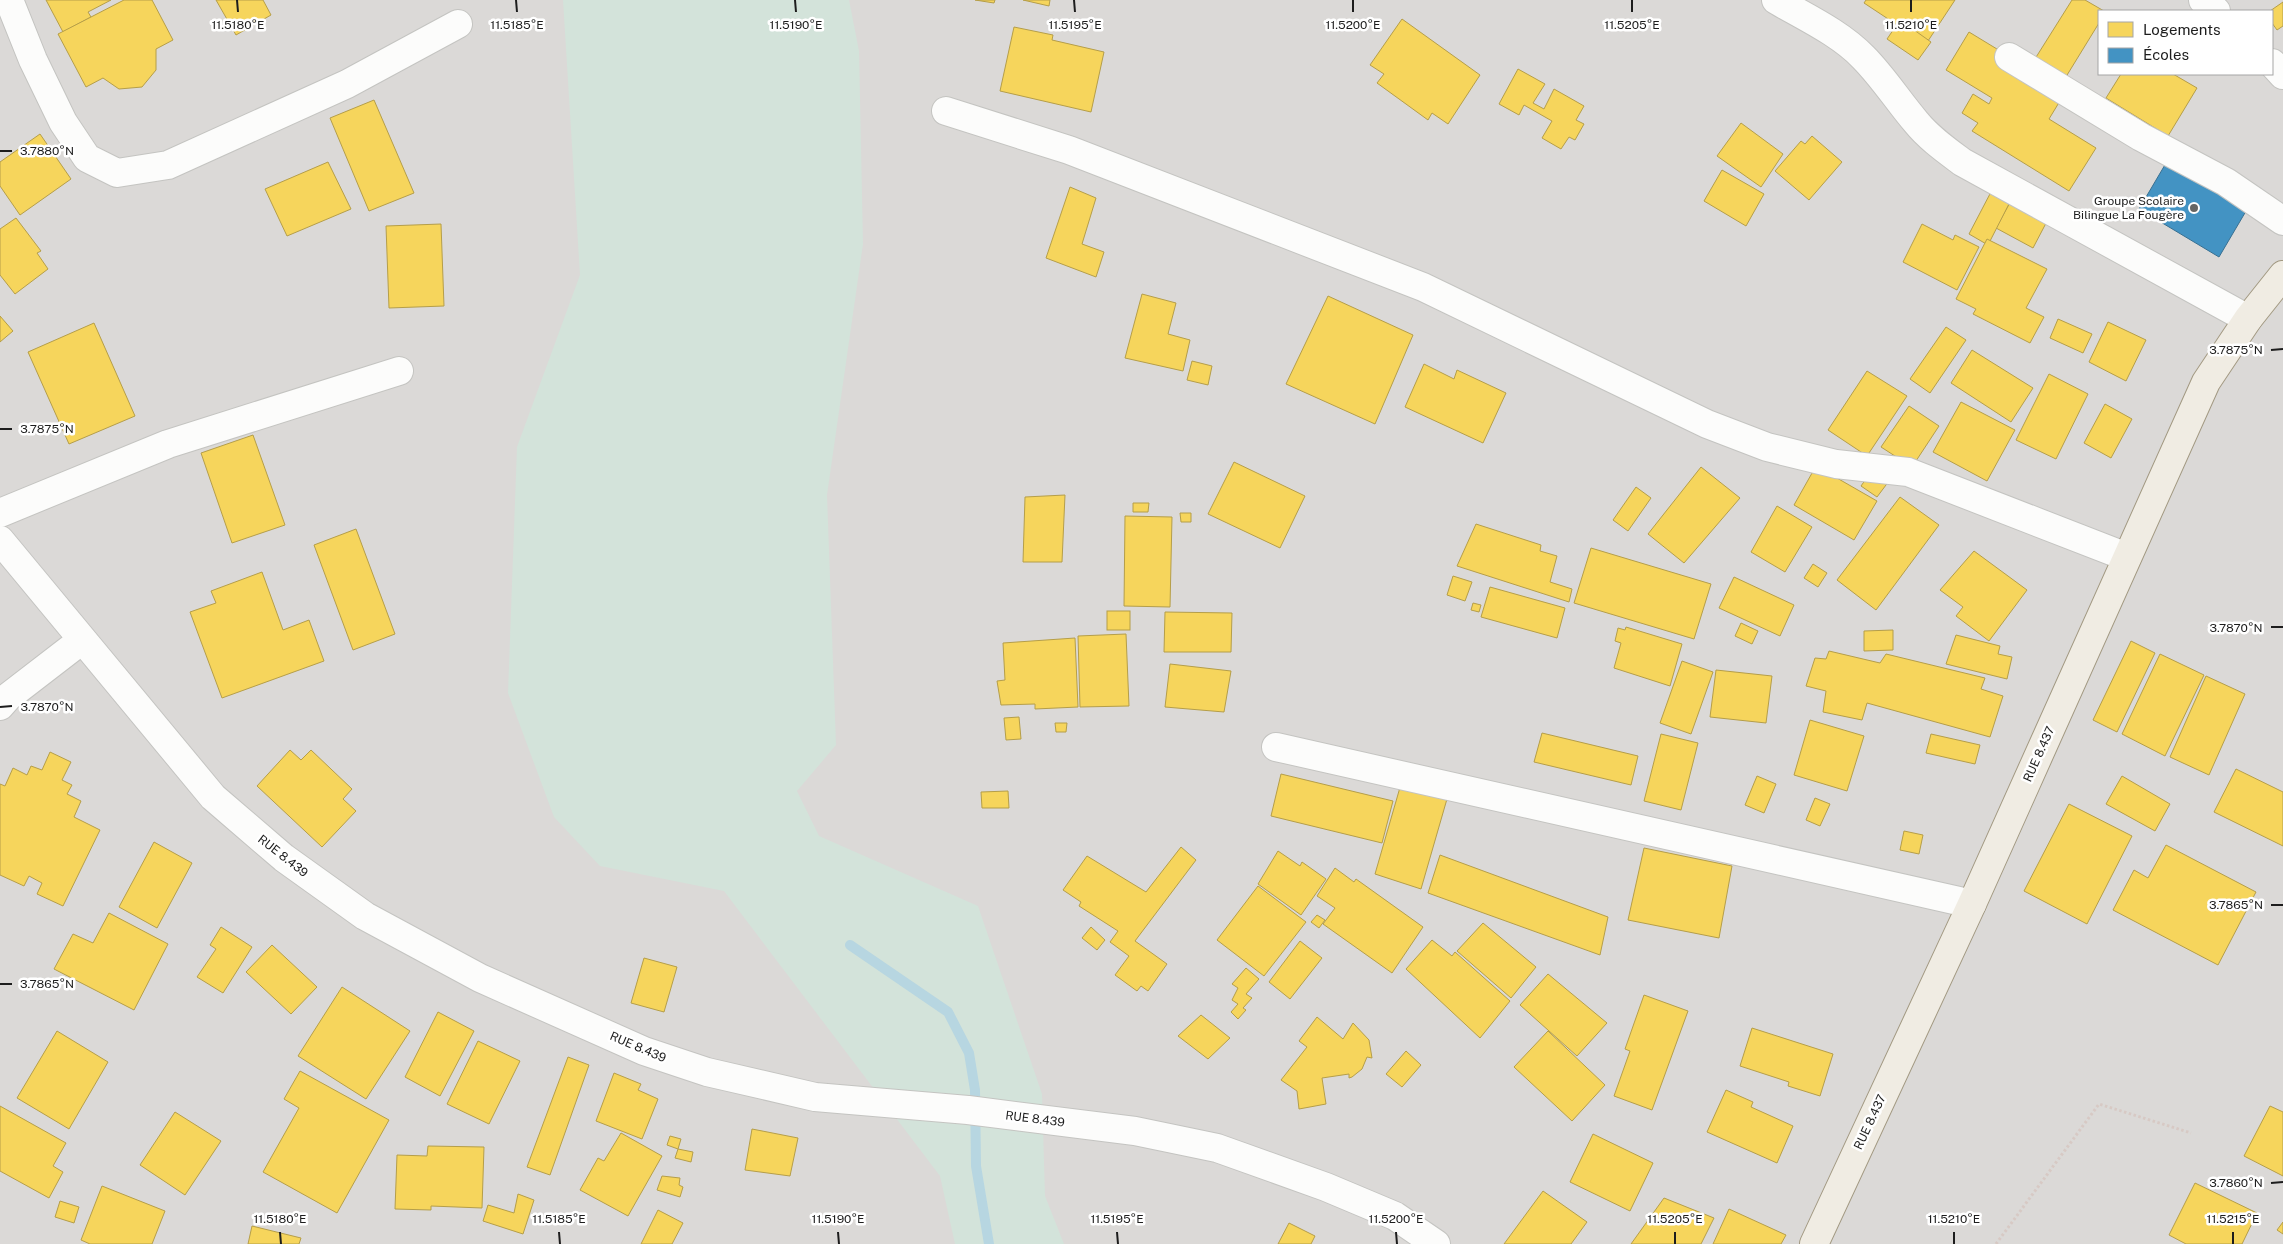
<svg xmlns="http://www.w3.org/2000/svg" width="2283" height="1244" font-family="'Public Sans',sans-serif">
<rect width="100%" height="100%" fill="#eceae5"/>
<path fill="#dbd9d7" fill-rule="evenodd" d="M0,0h2283v1244h-2283zM2099,11h173v63h-173z"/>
<path fill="#d3e3da" d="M563,0h286l10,51 4,193 -36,251 9,250 -39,46 22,45 159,70 64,188 3,102 19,48h-109l-15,-68 -216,-285 -124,-25 -46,-49 -46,-124 9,-246 63,-172z"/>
<g fill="#f6d55c" stroke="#b59e49">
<path d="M46,0h65l-23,12 3,5 -28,15z"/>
<path d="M124,0h28l21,40 -17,9v21l-14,17 -23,2 -16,-11 -17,9 -28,-53z"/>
<path d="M216,0h47l8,15 -35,20z"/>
<path d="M975,0h20l-1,3z"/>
<path d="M1023,0h27l-1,6z"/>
<path d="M1866,0h89l-29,44 -62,-41z"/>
<path d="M2072,0h13l19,11h-5v12l-35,57 -31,-18z"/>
<path d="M2283,2v24l-6,4 -5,-7v-12h-2z"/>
<path d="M1402,19l78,56 -32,49 -16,-11 -4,7 -51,-37 7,-9 -14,-9z"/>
<path d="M1900,20l31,22 -13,18 -31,-21z"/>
<path d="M1014,27l39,8 -1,5 52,12 -13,60 -91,-21z"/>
<path d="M1969,32l97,59 -17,28 47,29 -27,43 -97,-60 6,-8 -16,-10 11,-19 16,10 3,-6 -46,-28z"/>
<path d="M1518,69l27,15 -12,19 11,6 10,-20 30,17 -8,14 8,4 -9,16 -6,-3 -8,12 -19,-11 10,-17 -28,-16 -5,10 -20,-11z"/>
<path d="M2121,74h52l24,14 -29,48 -62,-38z"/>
<path d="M374,100l40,93 -45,18 -39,-93z"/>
<path d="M1741,123l42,31 -22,33 -44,-31z"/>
<path d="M40,134l31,45 -51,36 -20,-29v-24z"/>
<path d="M1812,136l30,26 -33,38 -34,-29 26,-30 4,3z"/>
<path d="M328,162l23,47 -64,27 -22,-47z"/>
<path d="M1722,170l42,24 -18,32 -42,-25z"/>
<path d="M2019,186l36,20 -22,42 -37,-20z"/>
<path d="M1070,187l26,11 -14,46 22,8 -8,25 -50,-19z"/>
<path d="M1992,190l19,10 -23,45 -19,-11z"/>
<path d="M16,218l25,33 -4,2 11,16 -33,25 -15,-19v-46z"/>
<path d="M441,224l3,82 -55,2 -3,-82z"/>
<path d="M1922,224l31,16 2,-5 24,12 -22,43 -54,-28z"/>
<path d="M1987,239l60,30 -21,39 18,9 -14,26 -57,-29 3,-5 -20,-10z"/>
<path d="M1142,294l34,9 -8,31 22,6 -7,31 -58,-13z"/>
<path d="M1328,296l85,39 -38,89 -89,-40z"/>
<path d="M0,316l13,15 -13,11z"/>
<path d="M2058,319l34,15 -9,19 -33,-15z"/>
<path d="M2108,322l38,18 -20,41 -37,-19z"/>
<path d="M94,323l41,93 -66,28 -41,-92z"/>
<path d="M1946,327l20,13 -36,53 -20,-14z"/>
<path d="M1972,350l61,38 -22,34 -60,-39z"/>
<path d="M1192,361l20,5 -4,19 -21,-5z"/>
<path d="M1424,364l30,15 3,-9 49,23 -23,50 -78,-36z"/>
<path d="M1867,371l40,25 -40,60 -39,-26z"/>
<path d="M2049,374l39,20 -32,65 -40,-19z"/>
<path d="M1961,402l54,28 -28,51 -54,-29z"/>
<path d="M2105,404l27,15 -21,39 -27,-15z"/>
<path d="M1909,406l30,20 -27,41 -31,-20z"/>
<path d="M253,435l32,90 -53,18 -31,-90z"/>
<path d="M1234,462l71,34 -25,52 -72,-34z"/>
<path d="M1816,466l61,35 -23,39 -60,-35z"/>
<path d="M1701,467l39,31 -56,65 -36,-29z"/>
<path d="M1873,469l16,12 -12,16 -16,-11z"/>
<path d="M1636,487l15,11 -23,33 -15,-11z"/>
<path d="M1065,495l-3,67h-39l2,-65z"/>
<path d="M1900,497l39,28 -63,85 -39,-30z"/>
<path d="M1133,503h16l-1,9h-15z"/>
<path d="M1777,506l35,21 -27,45 -34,-20z"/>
<path d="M1180,513h11v9h-10z"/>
<path d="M1125,516l47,1 -2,90 -46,-1z"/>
<path d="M1476,524l65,21 -1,6 17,5 -7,26 22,7 -3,13 -112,-36z"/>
<path d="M356,529l39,105 -42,16 -39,-105z"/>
<path d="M1591,548l120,36 -17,55 -120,-36z"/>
<path d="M1974,551l53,39 -38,51 -33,-25 7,-9 -23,-17z"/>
<path d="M1813,564l14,9 -9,14 -14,-9z"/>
<path d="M262,572l21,58 26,-10 15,41 -102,37 -32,-86 26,-9 -5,-12z"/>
<path d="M1453,576l19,6 -7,19 -18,-6z"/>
<path d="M1734,577l60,28 -14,31 -61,-28z"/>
<path d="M1490,587l75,21 -8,30 -76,-21z"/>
<path d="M1473,603l8,2 -2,7 -8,-2z"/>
<rect x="1107" y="611" width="23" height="19"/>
<path d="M1165,612l67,1 -1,39h-67z"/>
<path d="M1741,623l17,8 -6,13 -17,-8z"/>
<path d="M1626,627l56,17 -12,42 -56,-18 7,-25 -6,-2 3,-13 7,2z"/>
<path d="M1893,630v20l-29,1v-20z"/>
<path d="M1126,634l3,72 -49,1 -2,-71z"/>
<path d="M1956,635l44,11 -2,8 14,3 -5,22 -61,-15z"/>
<path d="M1075,638l3,69 -43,2v-5l-34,1 -4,-24 8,-1 -2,-37z"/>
<path d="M2131,641l24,12 -38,79 -24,-12z"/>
<path d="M1829,651l51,12 6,-9 99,24 -4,11 22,7 -13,41 -123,-34 -5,17 -39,-8 3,-21 -20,-5 9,-28 11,1z"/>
<path d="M2160,654l44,21 -39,81 -43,-22z"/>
<path d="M1682,661l31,11 -22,62 -31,-11z"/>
<path d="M1170,664l61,7 -7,41 -59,-5z"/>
<path d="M1716,670l56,6 -6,47 -56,-6z"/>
<path d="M2206,676l39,18 -36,81 -39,-18z"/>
<path d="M1019,717l2,22 -15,1 -2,-22z"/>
<path d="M1810,720l54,16 -17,55 -53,-16z"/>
<path d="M1055,723h12l-1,9h-10z"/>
<path d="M1542,733l96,23 -7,29 -97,-23z"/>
<path d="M1661,734l37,9 -17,67 -37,-9z"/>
<path d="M1931,734l49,11 -5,19 -49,-11z"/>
<path d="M290,750l11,10 10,-10 41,39 -9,10 13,12 -34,36 -65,-61z"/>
<path d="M50,752l21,10 -9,18 10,5 -5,9 14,7 -7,16 26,13 -37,76 -26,-12 5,-11 -13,-7 -5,10 -24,-11v-91l5,2 8,-18 14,7 4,-9 11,4z"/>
<path d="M2236,769l47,23v54l-69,-34z"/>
<path d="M1281,774l112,27 -11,42 -111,-27z"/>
<path d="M1757,776l19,8 -12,29 -19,-8z"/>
<path d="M2122,776l48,28 -15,27 -49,-27z"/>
<path d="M1403,777l46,15 -28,97 -46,-15z"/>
<path d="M1008,791l1,17h-27l-1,-16z"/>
<path d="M1815,798l15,6 -10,22 -14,-6z"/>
<path d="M2069,804l63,32 -45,88 -63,-33z"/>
<path d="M1904,831l19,4 -4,19 -19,-4z"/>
<path d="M154,842l38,21 -35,65 -38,-21z"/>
<path d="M2166,845l90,47 -38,73 -105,-55 21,-40 14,8z"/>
<path d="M1181,847l15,13 -61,81 32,23 -19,27 -7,-5 -4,5 -22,-16 14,-19 -19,-14 8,-11 -39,-25 2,-4 -18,-12 24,-34 59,36z"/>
<path d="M1644,848l88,18 -13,72 -91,-18z"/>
<path d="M1278,851l22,15 2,-4 24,17 -25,36 -43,-31z"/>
<path d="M1440,855l168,62 -8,38 -172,-62z"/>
<path d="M1335,868l19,14 2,-3 67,48 -31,46 -69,-49 12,-16 -18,-12z"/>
<path d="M1258,886l48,36 -42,54 -47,-36z"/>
<path d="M109,913l59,31 -34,66 -80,-41 19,-35 20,9z"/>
<path d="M1317,915l8,5 -6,8 -8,-6z"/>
<path d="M1483,923l53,44 -25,31 -54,-47z"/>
<path d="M221,927l31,20 -29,46 -26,-16 19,-28 -6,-4z"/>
<path d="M1091,927l14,13 -8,10 -15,-12z"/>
<path d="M1432,940l20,16 3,-4 55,49 -30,37 -74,-69z"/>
<path d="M1300,941l22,17 -32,41 -21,-17z"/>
<path d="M272,945l45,42 -26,27 -45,-42z"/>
<path d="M644,958l33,9 -13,45 -33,-9z"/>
<path d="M1246,968l13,11 -13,15 6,4 -9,10 3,2 -8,9 -7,-7 7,-8 -6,-4 6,-12 -6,-4z"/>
<path d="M1548,974l59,49 -30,33 -57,-51z"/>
<path d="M342,987l68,44 -44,68 -68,-43z"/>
<path d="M1644,995l44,16 -36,99 -38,-14 16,-45 -5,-2z"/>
<path d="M438,1012l36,19 -34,65 -35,-19z"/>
<path d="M1201,1015l29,23 -22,21 -30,-23z"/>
<path d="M1317,1017l26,22 10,-16 16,17 3,18 -5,-1 -5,12 -10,8 -3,1v-4l-27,4 4,26 -27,5 -2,-18 -16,-11 26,-33 -8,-6z"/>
<path d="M1752,1028l81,26 -13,42 -32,-10 1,-4 -49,-16z"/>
<path d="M57,1031l51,31 -39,67 -52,-31z"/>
<path d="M1548,1031l57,54 -33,36 -58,-54z"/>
<path d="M478,1041l42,20 -31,63 -42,-20z"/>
<path d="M1406,1051l15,14 -19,22 -16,-13z"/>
<path d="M568,1057l21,8 -39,110 -23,-8z"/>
<path d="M300,1071l89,49 -52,93 -74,-41 36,-64 -15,-9z"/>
<path d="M614,1073l27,11 -3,6 20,9 -16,40 -46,-18z"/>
<path d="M1726,1090l27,12 -2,5 42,19 -16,37 -70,-31z"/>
<path d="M0,1106l66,37 -13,23 10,6 -14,26 -49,-27z"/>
<path d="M2270,1106l13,6v64l-39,-20z"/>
<path d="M175,1112l46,29 -36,54 -45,-30z"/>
<path d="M752,1129l46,9 -8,38 -45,-6z"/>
<path d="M621,1133l41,23 -34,60 -48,-26 18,-32 6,3z"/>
<path d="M1593,1134l60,29 -23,48 -60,-29z"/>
<path d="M670,1136l11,3 -3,10 -11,-4z"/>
<path d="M428,1146l56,1 -2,61 -51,-2v4l-36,-1 2,-54 30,1z"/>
<path d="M678,1149l15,3 -2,10 -16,-4z"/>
<path d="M662,1176l18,2 -1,7 4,2 -3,10 -23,-7z"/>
<path d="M2195,1183l62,30 -15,31h-56l-17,-9z"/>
<path d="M102,1186l63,25 -13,33h-62l-9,-4z"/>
<path d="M1543,1191l44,31 -16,22h-67z"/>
<path d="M518,1194l16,6 -11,34 -40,-13 5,-16 26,8z"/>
<path d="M1664,1198l50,20 -13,26h-70z"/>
<path d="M60,1201l19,6 -5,16 -19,-6z"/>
<path d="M1729,1209l57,26 -5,9h-68z"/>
<path d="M658,1210l25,13 -11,21h-31z"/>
<path d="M2283,1222v12l-6,-4z"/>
<path d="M1289,1223l26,13 -4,8h-33z"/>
<path d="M252,1226l49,12 -2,6h-51z"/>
</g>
<path fill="#4393c3" stroke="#387091" d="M2169,158l80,48 -30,51 -80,-48z"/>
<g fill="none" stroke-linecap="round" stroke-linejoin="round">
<path stroke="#b7d6e1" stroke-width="10" d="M850,945l98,67 21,41 6,37 1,76 13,78"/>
<g stroke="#c4c4c1" stroke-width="30">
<g id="minor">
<path d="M9,0l24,60 30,62 24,36 30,15 51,-8 179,-81 111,-60"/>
<path d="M1776,0c29,17 64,33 87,57 20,20 35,44 53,65 13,16 30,28 46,40l286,157"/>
<path d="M2203,0l13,11"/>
<path d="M2009,57l132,80 85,45 57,39"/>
<path d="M2272,63l11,12"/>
<path d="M946,111l123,39 354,137 284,137 60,23 69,17 72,8 219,85"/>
<path d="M0,513l168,-69 231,-73"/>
<path d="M0,540l213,257 71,61 81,58 115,62 164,73 63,21 108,25 153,13 167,21 82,17 109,39 69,29 41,28"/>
<path d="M0,706l8,-9 74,-57"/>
<path d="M1276,747l696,157"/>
</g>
</g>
<g stroke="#a29982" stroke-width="30">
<path id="major" d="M1814,1244l158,-340 234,-522 42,-63 35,-44"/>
</g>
<path stroke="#d7c9c4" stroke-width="3" stroke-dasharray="2.5 2.5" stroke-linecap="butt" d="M1996,1244l103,-140 92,29"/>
<use href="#minor" stroke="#fcfcfb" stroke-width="28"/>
<use href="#major" stroke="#f0ece3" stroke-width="28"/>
</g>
<path fill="none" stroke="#1d1d1d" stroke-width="2" d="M237,0l1,12M516,0l1,12M795,0l1,12M1074,0l1,12M1353,0v12M1632,0v12M1911,0v12M0,151h12M2271,350l12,-1M0,429h12M2271,627h12M0,707l12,-1M2271,905h12M0,984h12M2271,1183l12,-1M280,1232l1,12M559,1232l1,12M838,1232l1,12M1117,1232l1,12M1396,1232l1,12M1675,1232v12M1954,1232v12M2233,1232v12"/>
<circle fill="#656563" stroke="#fff" stroke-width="2" cx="2194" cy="208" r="5"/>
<g text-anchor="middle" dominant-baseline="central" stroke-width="5" stroke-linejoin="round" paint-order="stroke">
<g font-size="12" fill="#1d1d1d" stroke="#fff" text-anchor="end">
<text x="2184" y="201">Groupe Scolaire<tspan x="2184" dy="14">Bilingue La Fougère</tspan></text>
</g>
<g font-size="12" fill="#1d1d1d" stroke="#fff">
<text transform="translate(2039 754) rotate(-66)">RUE 8.437</text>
<text transform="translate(283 856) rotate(38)">RUE 8.439</text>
<text transform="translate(638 1047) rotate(23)">RUE 8.439</text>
<text transform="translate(1035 1119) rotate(7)">RUE 8.439</text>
<text transform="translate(1870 1122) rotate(-65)">RUE 8.437</text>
</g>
</g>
<g font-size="12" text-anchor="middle" fill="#1d1d1d" stroke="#fff" stroke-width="5" stroke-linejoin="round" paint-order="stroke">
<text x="238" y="29">11.5180°E</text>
<text x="517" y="29">11.5185°E</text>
<text x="796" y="29">11.5190°E</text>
<text x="1075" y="29">11.5195°E</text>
<text x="1353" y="29">11.5200°E</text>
<text x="1632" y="29">11.5205°E</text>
<text x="1911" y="29">11.5210°E</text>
<text x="47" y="155">3.7880°N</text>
<text x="2236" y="354">3.7875°N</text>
<text x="47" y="433">3.7875°N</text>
<text x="2236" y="632">3.7870°N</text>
<text x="47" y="711">3.7870°N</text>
<text x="2236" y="909">3.7865°N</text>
<text x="47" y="988">3.7865°N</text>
<text x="2236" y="1187">3.7860°N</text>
<text x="280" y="1223">11.5180°E</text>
<text x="559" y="1223">11.5185°E</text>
<text x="838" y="1223">11.5190°E</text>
<text x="1117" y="1223">11.5195°E</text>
<text x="1396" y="1223">11.5200°E</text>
<text x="1675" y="1223">11.5205°E</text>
<text x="1954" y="1223">11.5210°E</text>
<text x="2233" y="1223">11.5215°E</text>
</g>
<rect x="2098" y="10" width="175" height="65" fill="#ffffff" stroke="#a5a5a5"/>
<rect x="2108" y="22" width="25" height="15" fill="#f6d55c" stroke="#a5a5a5"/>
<text x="2143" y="35" font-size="15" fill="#1d1d1d">Logements</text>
<rect x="2108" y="48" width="25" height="15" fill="#4393c3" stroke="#a5a5a5"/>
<text x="2143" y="60" font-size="15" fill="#1d1d1d">Écoles</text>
</svg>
